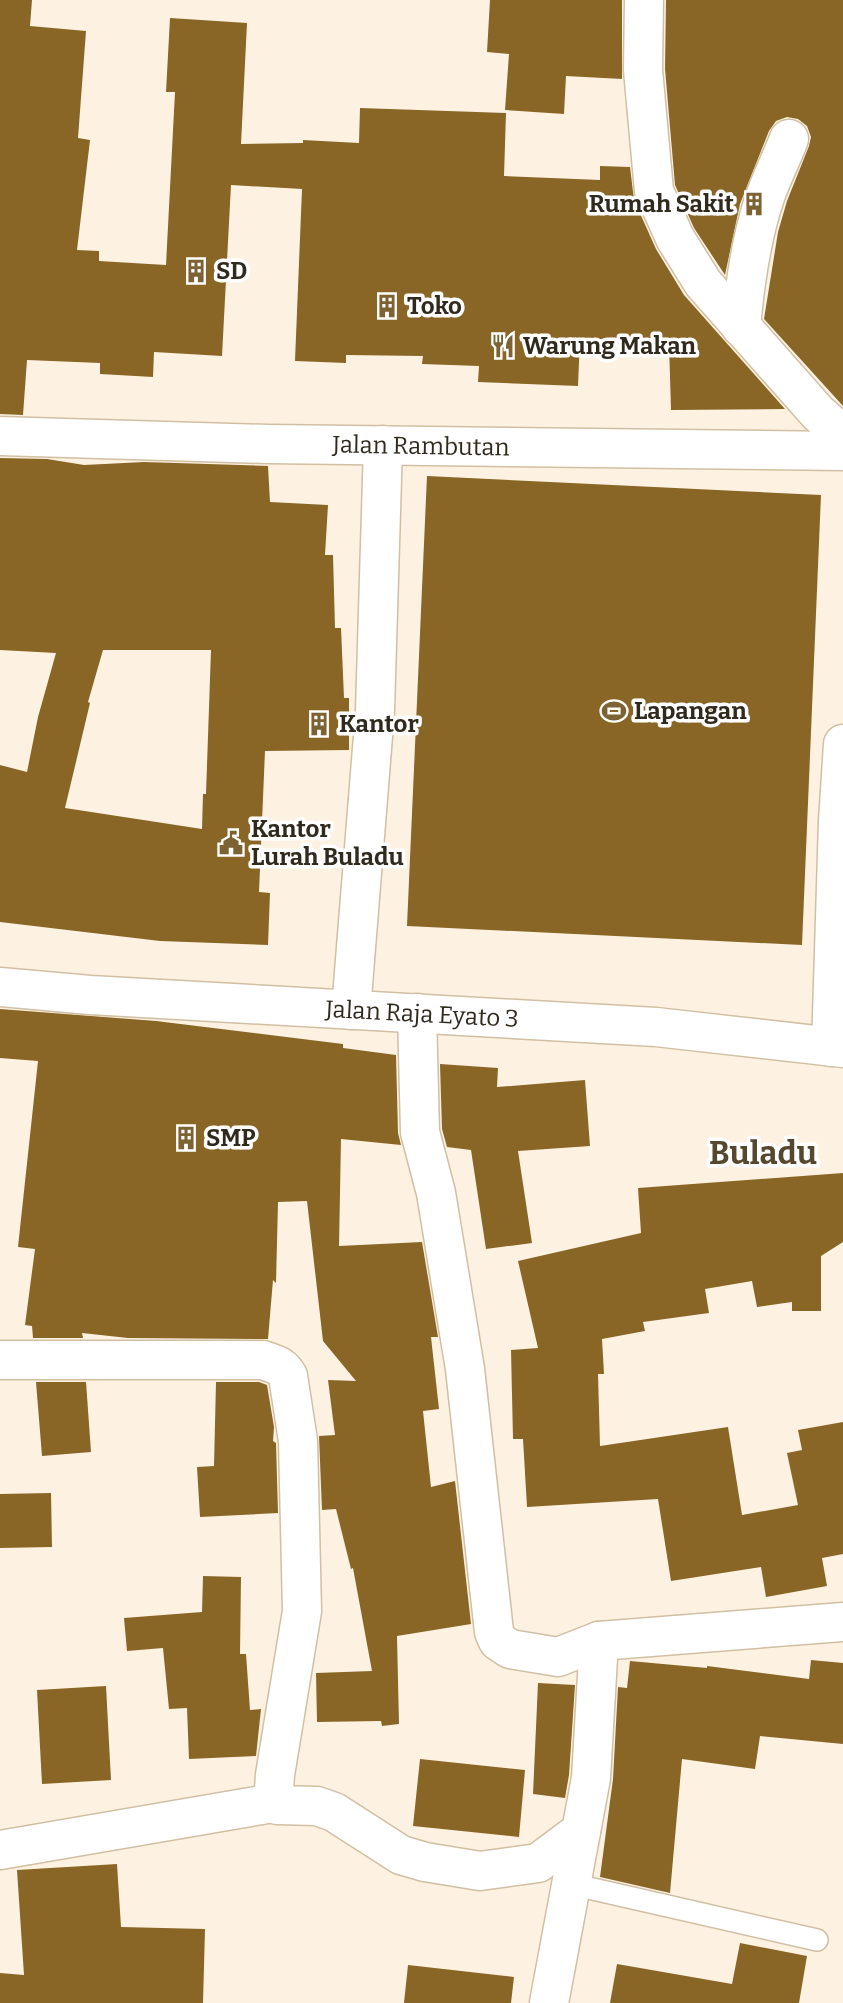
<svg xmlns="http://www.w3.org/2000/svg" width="843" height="2003" font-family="Bitter,serif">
<rect width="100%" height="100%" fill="#fdf2e1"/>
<g fill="#896626" fill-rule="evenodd">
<path d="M0,0h32l-2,26 56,5 -8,107 12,2 -13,110 22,1v10l67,4 9,-173h-9l4,-74 77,5 -6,121 62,-1v-3l56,3 1,-35 146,5 -2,63 96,4v-14l30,1 4,33 22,49 28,46 101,114 -114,1 -2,-67 -89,-5 -2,48 -100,-4 1,-16 -57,-2 1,-8 -77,-1v8l-51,-2 7,-172 -71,-4 -9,171 -68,-4 -1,25 -53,-3v-11l-73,-3 -4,55 -23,-1z"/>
<path d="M490,0h132v79l-56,-3 -2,38 -59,-4 4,-56 -22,-2z"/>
<path d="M666,0h177v406l-79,-87 14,-87 9,-31 22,-55 2,-9 -4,-11 -9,-7 -11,-2 -11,4 -7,10 -29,73 -15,71 -31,-47 -19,-43 -10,-116z"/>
<path d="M0,458l47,1 37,6 60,-3 124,4 2,36 58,3 -3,50h8l2,73h6l3,70h5v52l-84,1 -6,141 11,1 -2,52 -108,-4 -160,-19v-157l27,7 11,-55 18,-64 -56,-3zM103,650h108l-5,144h-3l-1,35 -137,-21 25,-105 -2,-1z"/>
<path d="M427,476l394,19 -19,450 -395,-19z"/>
<path d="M0,1009l156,12 187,23v4l53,7 2,78 3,12 -60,-6 -2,107 83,-4 16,95h-7l8,72 -16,2 8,76 24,-6 16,143 -74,12 2,88 -17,2 -1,-5 -64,1 -1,-49 56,-2 -19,-103 -2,1 -15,-60 -14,1 -3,-74 16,-1 -7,-55 28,1 -33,-40 -16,-140 -29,1 -2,81 -3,-3 -5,59 -140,-1 -46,-5 1,5h-50l-1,-12 -7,-1 10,-76 -17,-2 20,-186 -38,-3z"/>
<path d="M440,1064l58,4 -1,19 88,-7 5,66 -72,5 14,92 -46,6 -15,-99 -24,-3 -5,-18z"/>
<path d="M843,1173v69l-22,14v55h-29v-9l-35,5 -5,-26 -47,8 4,24 -66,9 2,9 -43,8 2,35h-6l2,72 128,-19 14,88 56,-10 -11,-52 15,-3 -4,-20 45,-8v132l-21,4 5,28 -61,11 -5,-30 -90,14 -13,-82 -131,8 -4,-68h-10l-2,-89 27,-2 -20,-87 123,-28 -3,-45z"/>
<path d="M36,1382h50l5,70 -49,4z"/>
<path d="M216,1382h43l8,3 7,42 -1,14 3,2 2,70 -78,4 -3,-50 17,-1z"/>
<path d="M51,1493l1,54 -52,1v-54z"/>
<path d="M203,1576l38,1 -1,77h6l4,56 11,-1 -5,47 -67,3 -2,-51 -18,1 -6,-61 -36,3 -3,-33 78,-6z"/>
<path d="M811,1660l32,3v81l-83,-8 -5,33 -73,-10 -12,134 -70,-16 13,-98 5,-92 9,1 3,-27 77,7v-2l102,13z"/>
<path d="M538,1683l37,2 -6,90 -4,23 -32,-4z"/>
<path d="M106,1686l5,94 -69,4 -5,-94z"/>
<path d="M420,1759l105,11 -6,67 -106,-11z"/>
<path d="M117,1864l4,63 84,2 -2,74h-203v-30l24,2 -7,-105z"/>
<path d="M740,1943l67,13 -8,47h-189l7,-39 115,20z"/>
<path d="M408,1965l106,12 -3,26h-107z"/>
</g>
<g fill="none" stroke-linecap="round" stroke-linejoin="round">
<g stroke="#d1bfa3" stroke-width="24">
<path id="service" d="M571,1884l246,56"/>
</g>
<g stroke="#d1bfa3" stroke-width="41">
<g id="minor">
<path d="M644,0l-1,70 11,121 21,47 28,45 115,130 25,22"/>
<path d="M741,327c4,-45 10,-90 25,-133 7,-19 16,-37 23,-55"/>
<path d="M0,987l90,8 566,32 187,21"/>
<path d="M351,1010l24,-299 8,-266"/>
<path d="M417,1013l3,119 16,61 29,176 29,263 4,9 12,8 48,8 41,-16"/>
<path d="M831,1047l7,-226 5,-77"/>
<path d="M0,1360h263c11,4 19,5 25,16l10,65 4,170 -27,164 -2,28 4,2 40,1 17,6 67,43 24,7 55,9 58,-8 43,-32"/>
<path d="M0,1850l273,-47"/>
<path d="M549,2003l42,-225 8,-137 244,-19"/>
</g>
</g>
<g stroke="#d1bfa3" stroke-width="41">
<path id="tertiary" d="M0,436l268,8 575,7"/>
</g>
<use href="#service" stroke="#fff" stroke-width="21"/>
<use href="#minor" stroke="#fff" stroke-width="38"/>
<use href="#tertiary" stroke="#fff" stroke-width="38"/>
</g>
<defs>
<g id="building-bare" transform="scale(1.89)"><path d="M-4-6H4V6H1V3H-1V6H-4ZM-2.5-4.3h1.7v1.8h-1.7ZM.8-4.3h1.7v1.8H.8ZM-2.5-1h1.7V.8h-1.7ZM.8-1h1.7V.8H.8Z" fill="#7d6234" stroke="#fff" stroke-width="2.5" paint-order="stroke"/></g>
<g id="restaurant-bare" transform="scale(1.89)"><path d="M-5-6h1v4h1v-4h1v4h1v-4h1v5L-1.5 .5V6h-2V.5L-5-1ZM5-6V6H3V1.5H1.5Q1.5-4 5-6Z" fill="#7d6234" stroke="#fff" stroke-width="2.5" paint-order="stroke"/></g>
<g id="stadium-bare" transform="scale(1.89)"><path d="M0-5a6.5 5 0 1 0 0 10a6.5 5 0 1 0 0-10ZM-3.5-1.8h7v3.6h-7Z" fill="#7d6234" stroke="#fff" stroke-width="2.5" paint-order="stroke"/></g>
<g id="civic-bare" transform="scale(1.89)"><path d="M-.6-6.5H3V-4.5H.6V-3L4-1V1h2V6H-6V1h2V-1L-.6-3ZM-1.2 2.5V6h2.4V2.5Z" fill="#7d6234" stroke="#fff" stroke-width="2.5" paint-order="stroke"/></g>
</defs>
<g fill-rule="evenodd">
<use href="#building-bare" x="754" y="204"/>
<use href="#building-bare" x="196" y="271"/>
<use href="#building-bare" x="387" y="306"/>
<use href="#restaurant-bare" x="503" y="346"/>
<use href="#stadium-bare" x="614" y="711"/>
<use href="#building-bare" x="319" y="724"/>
<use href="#civic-bare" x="231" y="843"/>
<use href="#building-bare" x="186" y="1138"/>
</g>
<g text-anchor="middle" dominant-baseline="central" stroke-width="7" stroke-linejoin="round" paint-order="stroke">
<g font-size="24" font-weight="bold" fill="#30291e" stroke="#fff" text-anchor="start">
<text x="734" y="204" text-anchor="end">Rumah Sakit</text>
<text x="216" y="271">SD</text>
<text x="407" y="306">Toko</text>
<text x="523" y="346">Warung Makan</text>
<text x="634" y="711">Lapangan</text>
<text x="339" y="724">Kantor</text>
<text x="251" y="829">Kantor<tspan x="251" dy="28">Lurah Buladu</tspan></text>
<text x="206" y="1138">SMP</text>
</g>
<g font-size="24" fill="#30291e" stroke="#fff">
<text transform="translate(421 446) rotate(1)">Jalan Rambutan</text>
<text transform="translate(422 1014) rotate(3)">Jalan Raja Eyato 3</text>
</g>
<g font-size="32" font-weight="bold" fill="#56472f" stroke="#fff">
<text x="763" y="1153">Buladu</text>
</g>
</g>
</svg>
